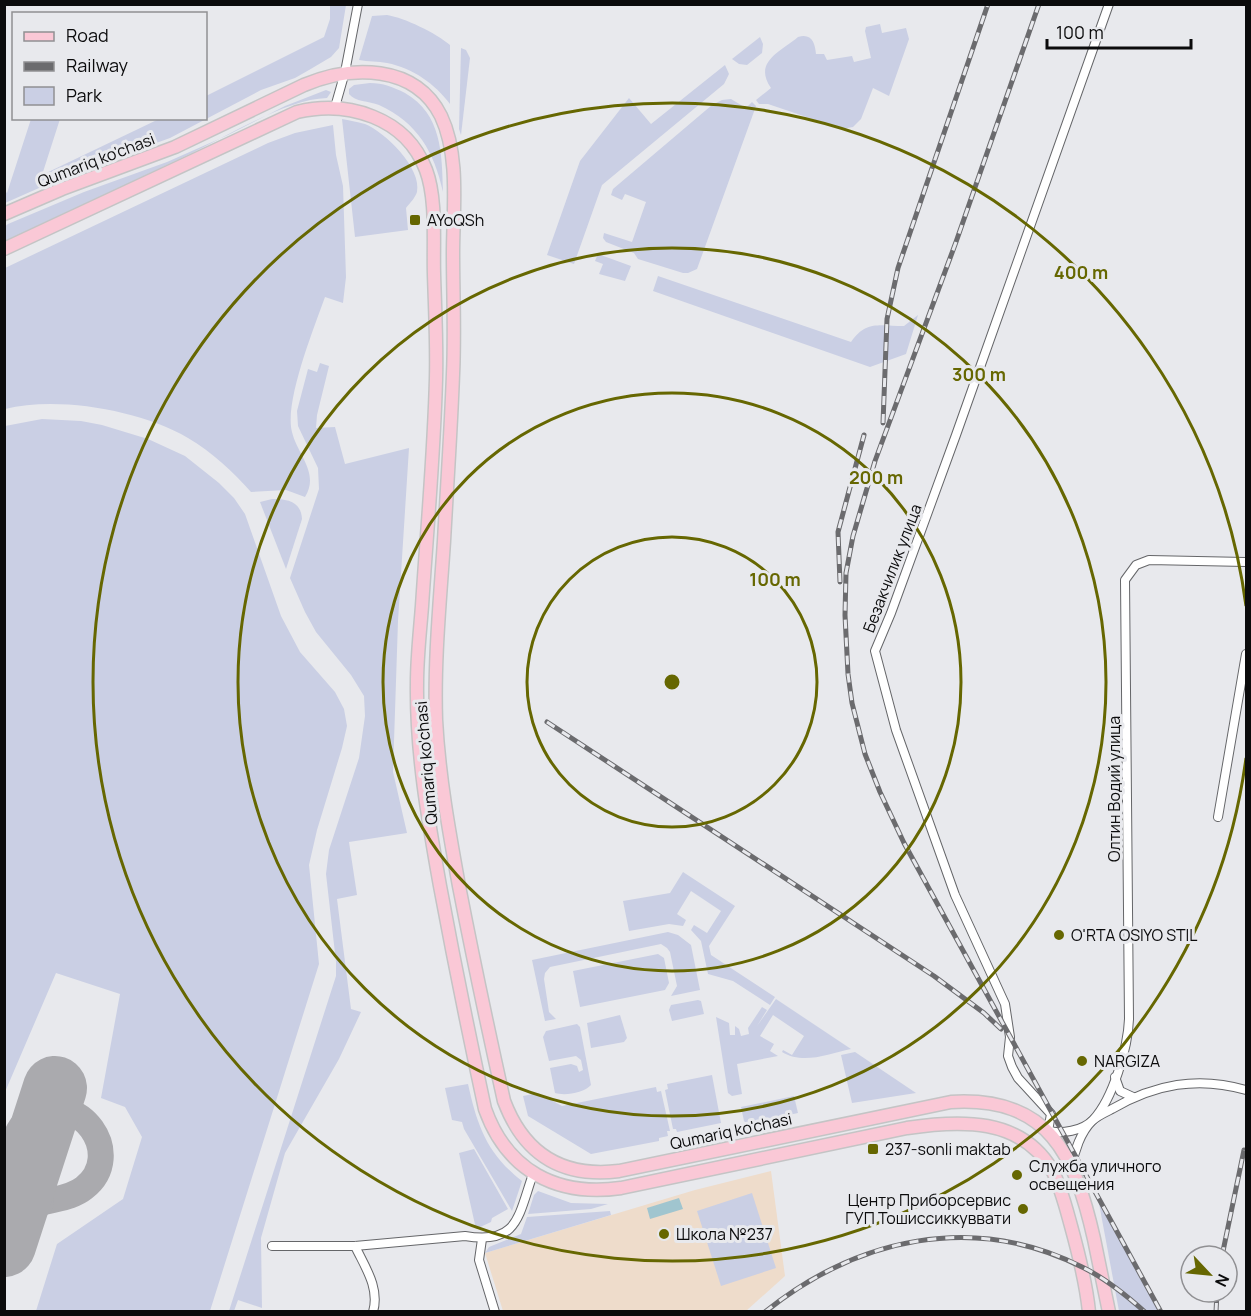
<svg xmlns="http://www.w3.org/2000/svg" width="1251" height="1316" font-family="Manrope,sans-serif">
<rect width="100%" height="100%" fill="#e8e9ed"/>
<path fill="#eedccb" d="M771,1171l14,105 -39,35h-243l-18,-58 210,-63z"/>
<g fill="#cacfe4">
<path d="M330,5h16l-7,43 -8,9 -22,13 -14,8 -34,12 -91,48 -97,35 -68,30v-12l2,2 24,-74h29l-18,56 117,-56 47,-1v-22l118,-59 6,-18z"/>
<path d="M387,15c18,3 49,18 63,30v59c-15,-20 -37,-36 -63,-41 -9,-2 -19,-1 -28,-3l13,-44z"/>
<path d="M880,24l2,9 24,-5 3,11 -20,57 -16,-8 -12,31 -8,8 -11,2 -74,-25h-9l-3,-4 15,-12c-18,-26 9,-36 27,-51 14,-4 17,6 18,17h8l3,6 25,-4 2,6 17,-4 -6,-27 1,-4z"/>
<path d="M760,37l3,7 -1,9 -15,12 -8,-1 -7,-5z"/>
<path d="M461,48l5,2 4,8 -9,77 -2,-6z"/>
<path d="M725,65l4,9 -5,10 -122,101 -28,79 -27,-9 33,-94 49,-63 22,26z"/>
<path d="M370,83c13,0 23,4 35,10 37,21 37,61 38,99 -9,-40 -25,-69 -64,-87 -10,-4 -24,-3 -30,-11v-5l5,-4z"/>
<path d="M326,90l5,2 -4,6c-40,1 -98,37 -135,55 -62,30 -125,59 -187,88v-15l3,-2 76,-32 83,-30 61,-27 57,-29z"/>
<path d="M731,99l15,9 6,-6 4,4 -59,163 -9,4h-5l-45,-14 -4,-6 -28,-11 -3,-4 1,-5 28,9 14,-40 -21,-8 -3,6 -11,-5 2,-6 99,-84 10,-5z"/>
<path d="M342,119c7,1 15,3 23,5 20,8 57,44 52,68 -2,6 -7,11 -11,16l2,22 -53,7z"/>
<path d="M333,125l3,30 7,31 3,91 -3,26 -18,-6c-11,31 -41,105 -33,135 5,22 28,41 13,65l-19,-7 -35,2c-18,-20 -39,-40 -63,-54 -48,-28 -130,-42 -183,-29v-141l263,-125 27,-10z"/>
<path d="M598,254l33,12 -6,15 -26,-7 4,-10 -8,-3z"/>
<path d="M658,276l193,66c15,-22 29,-16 53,-16l14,-11 -12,39 -36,13 -217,-76z"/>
<path d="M320,363l9,3 -12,49 -1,13 19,-1 10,37 64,-16 -11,173 -5,151 14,61 -58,9 8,53 -20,4 14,110 10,3 -22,47 -54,94 -24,85 1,70 -24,-8 -4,11h-5l107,-335v-14l-10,-88 3,-24 30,-92 6,-42 -1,-20 -13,-21 -35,-43 -11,-20 -15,-34 29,-89 -1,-21 -20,-42 -1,-15 11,-42 9,3z"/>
<path d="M42,419l39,2 21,4 46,14 37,17 34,27 15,15 11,16 36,102 19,36 35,40 9,17 3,17 -5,22 -25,82 -8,35 10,99 -109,347h-174l21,-67 66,-45 19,-62 -17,-30 -24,-9 19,-104 -64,-21 -51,119v-666z"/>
<path d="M272,499c15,0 29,2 30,20l-16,50 -26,-67z"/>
<path d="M683,872l52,34 -26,40 2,9 64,42 -5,8 -37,-24 -25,-7 -7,-33 -10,-11 3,-5 13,8 14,-22 -30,-20 -14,23 9,6 -3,6 -14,-2 -40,7 -6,-30 47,-8z"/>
<path d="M668,932l10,3 13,10 9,45 -29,6 6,-10 -7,-34 -3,-4 -6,-4 -111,23 -5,6 -1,6 5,33 7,7 -11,2 -13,-61z"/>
<path d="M658,954l6,4 5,25 -4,7 -85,17 -7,-36z"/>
<path d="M776,999l75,50c-23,5 -48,16 -69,3l1,-2 9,5 12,-19 -31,-21 -13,21 14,8 -4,7 8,5 -41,8 5,30 -10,2 -4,-3 -12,-76 13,6 1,12h5v-9l4,3 2,7 8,-2 -1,-6 14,-21 5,3 -10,16z"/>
<path d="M698,1000l3,1 3,13 -32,7 -3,-11 2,-5z"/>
<path d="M620,1015l7,23 -3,4 -33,6 -4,-25z"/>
<path d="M577,1024l3,3 11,58c-7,8 -26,11 -36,8l-5,-25 21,-4 6,2 2,6 4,-2 -2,-10 -5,-4 -27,5 -6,-24 3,-6z"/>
<path d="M855,1052l61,41 -64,10 -11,-48z"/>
<path d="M712,1075l9,48 -44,9 -1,-3h-3l-8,-39 3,-1 -1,-5z"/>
<path d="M468,1084c9,41 19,70 54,97l-10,30 -48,-82 -2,-7 -10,-2 -7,-32z"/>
<path d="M656,1087l1,5 4,-1 9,40h-3l1,5 -9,2v3l-68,13 -63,-38 -5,-20 15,-3 24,13z"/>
<path d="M794,1096l4,17 -51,11 -3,-3 -3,-14z"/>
<path d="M474,1149l34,60 -16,9 -1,4 -15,7 -17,-76z"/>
<path d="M538,1191l33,12 37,1 -17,5 -63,5 6,-19z"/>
<path d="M752,1193l24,75 -55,18 -24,-75z"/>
<path d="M1098,1198l61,111 -3,2h-37z"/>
<path d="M610,1211l1,4 -126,38 4,-6 32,-13 6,-17z"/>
</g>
<path fill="#a0c5cf" d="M679,1198l4,11 -33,10 -3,-11z"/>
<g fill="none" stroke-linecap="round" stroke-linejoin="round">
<g stroke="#aaaaae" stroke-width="26">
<path d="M4,1163c14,-13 5,-31 28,-46 47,-30 95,38 52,71 -10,8 -23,10 -35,13 -19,5 -31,4 -45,-12"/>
<path d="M6,1240l17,-24 18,-13"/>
</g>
<path stroke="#aaaaae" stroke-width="64" d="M4,1245l51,-157"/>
<g stroke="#656669" stroke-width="10">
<g id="minor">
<path d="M1109,4l-153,431 -65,178 -16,38 21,79 59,165 50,109 5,33 -2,19 4,11 6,11 33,36 -3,17c14,3 34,0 45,-11 20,-21 35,-73 36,-101l-4,-439 11,-15 13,-5 97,2"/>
<path d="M335,107l10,-35 13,-68"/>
<path d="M1218,817l28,-163"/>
<path d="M1115,1077l5,14 13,6"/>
<path d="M1072,1167c2,-16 9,-35 20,-46 5,-5 14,-9 20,-12 43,-25 86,-33 134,-19"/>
<path d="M482,1239l-3,21 16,52"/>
<path d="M272,1246h83l110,-10c53,9 53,-19 68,-62"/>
<path d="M355,1246c10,21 25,42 18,66"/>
</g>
</g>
<g stroke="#c4c4c5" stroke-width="15">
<g id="primary">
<path d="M4,214l58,-25 113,-42 129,-62c47,-20 111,-21 137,31 19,40 12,94 12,137 0,40 2,81 0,121 -2,56 -6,112 -9,167 -4,60 -10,120 -8,179 3,56 13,111 23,166 14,72 29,143 45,215 20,53 58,77 115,70l332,-69c98,-6 124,53 143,137 5,24 10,48 15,73"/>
<path d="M4,249l293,-137c50,-12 109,5 129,58 11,29 7,73 8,104 1,35 3,70 2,105 -2,76 -9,151 -14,227 -2,26 -5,51 -5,77 -1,69 11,136 23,203 14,75 29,149 45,223 22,62 72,88 136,79l286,-60c52,-8 114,-11 145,42 9,17 14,38 19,56 8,29 15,56 18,86"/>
</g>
</g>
<use href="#minor" stroke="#fff" stroke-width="8"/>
<use href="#primary" stroke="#fac8d6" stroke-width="12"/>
<g stroke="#6b6b6e" stroke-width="5">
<g id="rail">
<path d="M1039,4l-83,238 -81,219 -22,75 -7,37 -1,42 3,59 4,29 13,51 15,38 24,51 257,469"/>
<path d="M883,423l4,-104 11,-51 90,-264"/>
<path d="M840,582l-2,-50 26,-97"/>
<path d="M547,722l387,254 50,37 17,16"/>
<path d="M1222,1256l22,-106"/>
<path d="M765,1312c92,-74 208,-100 317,-45 23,11 44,28 63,45"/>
<path d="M1216,1312l1,-20"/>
</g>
</g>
<use href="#rail" stroke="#e8e9ed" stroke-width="3" stroke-dasharray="9" stroke-linecap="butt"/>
</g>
<g fill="none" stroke="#666701" stroke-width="3">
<circle cx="672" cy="682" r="145"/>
<circle cx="672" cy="682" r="289"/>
<circle cx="672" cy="682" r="434"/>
<path d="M1246 758A579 579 0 1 1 1246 606"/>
</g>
<g fill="#666701" stroke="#e8e9ed" stroke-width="2">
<rect x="409" y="214" width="12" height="12" rx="3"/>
<circle cx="1059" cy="935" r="6"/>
<circle cx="1082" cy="1061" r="6"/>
<rect x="867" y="1143" width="12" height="12" rx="3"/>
<circle cx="1017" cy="1175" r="6"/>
<circle cx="1023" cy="1209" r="6"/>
<circle cx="664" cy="1234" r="6"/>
</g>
<g text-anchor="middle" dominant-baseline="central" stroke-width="6" stroke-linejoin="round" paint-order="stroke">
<g font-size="16" fill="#0b0b0c" stroke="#e8e9ed">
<text transform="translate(96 160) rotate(-21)">Qumariq ko'chasi</text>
<text transform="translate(892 568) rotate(-69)">Безакчилик улица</text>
<text transform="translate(426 763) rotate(-95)">Qumariq ko'chasi</text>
<text transform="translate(1114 789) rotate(-90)">Олтин Водий улица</text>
<text transform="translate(731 1131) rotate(-12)">Qumariq ko'chasi</text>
</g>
<g font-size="16" fill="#0b0b0c" stroke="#e8e9ed" text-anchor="start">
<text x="427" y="220">AYoQSh</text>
<text x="1071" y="935">O'RTA OSIYO STIL</text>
<text x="1094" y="1061">NARGIZA</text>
<text x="885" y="1149">237-sonli maktab</text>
<text x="1029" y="1166">Служба уличного<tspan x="1029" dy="18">освещения</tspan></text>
<text x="1011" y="1200" text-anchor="end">Центр Приборсервис<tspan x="1011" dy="18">ГУП Тошиссиккуввати</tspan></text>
<text x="676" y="1234">Школа №237</text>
</g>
</g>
<circle cx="672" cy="682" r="9" fill="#666701" stroke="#e8e9ed" stroke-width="3"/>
<g font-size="18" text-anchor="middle" font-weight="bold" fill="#666701" stroke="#e8e9ed" stroke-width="6" stroke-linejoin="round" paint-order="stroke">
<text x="1081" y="279">400 m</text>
<text x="979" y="381">300 m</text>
<text x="876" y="484">200 m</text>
<text x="775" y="586">100 m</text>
</g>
<rect width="1251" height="1316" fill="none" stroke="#0b0b0c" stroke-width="12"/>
<rect x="12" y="12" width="195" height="108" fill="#e8e9ed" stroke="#909093" stroke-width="1.5"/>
<rect x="24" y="32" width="30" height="9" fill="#fac8d6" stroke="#909093" stroke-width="1.5"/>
<text x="66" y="42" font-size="18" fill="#0b0b0c">Road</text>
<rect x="24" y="62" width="30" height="9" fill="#6b6b6e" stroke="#909093" stroke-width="1.5"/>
<text x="66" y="72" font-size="18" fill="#0b0b0c">Railway</text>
<rect x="24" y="87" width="30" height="18" fill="#cacfe4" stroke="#909093" stroke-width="1.5"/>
<text x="66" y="102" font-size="18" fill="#0b0b0c">Park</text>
<g transform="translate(1209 1274) rotate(116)"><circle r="28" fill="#e8e9ed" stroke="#909093" stroke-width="1.5"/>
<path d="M0-4.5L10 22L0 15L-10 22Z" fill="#666701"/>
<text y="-9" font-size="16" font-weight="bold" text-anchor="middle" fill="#0b0b0c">N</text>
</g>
<path d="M1047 39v9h144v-9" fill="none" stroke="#0b0b0c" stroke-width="3"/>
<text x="1056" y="39" font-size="18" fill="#0b0b0c" stroke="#e8e9ed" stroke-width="4.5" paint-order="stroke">100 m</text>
</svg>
